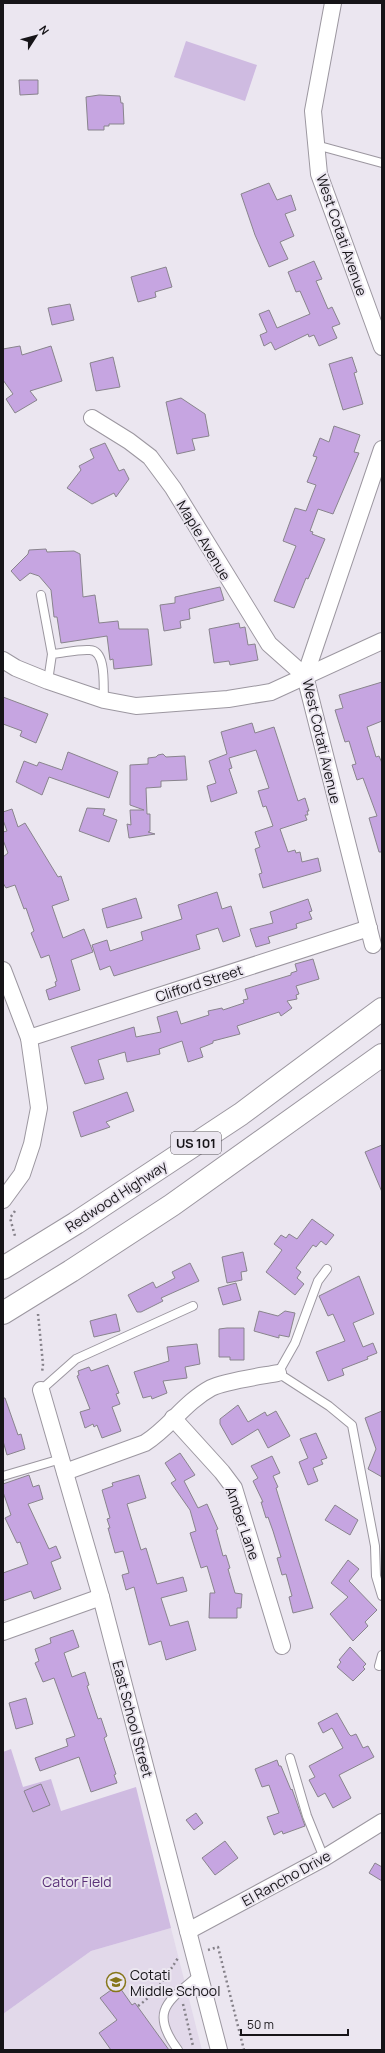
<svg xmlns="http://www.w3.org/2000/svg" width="385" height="2053" font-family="Manrope,sans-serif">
<rect width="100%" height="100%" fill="#ebe6f0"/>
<path fill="#e2d9ea" d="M171,1928l31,122h-199v-36l88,-63z"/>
<g fill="#cfbbe1">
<path d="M186,41l71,24 -12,36 -71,-24z"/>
<path d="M11,1749l12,38 28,-8 10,32 75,-24 35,141 -80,23 -88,63v-262z"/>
</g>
<g fill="#c6a5e1" stroke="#89848d">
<path d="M19,80h19v14l-18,1z"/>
<path d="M99,95l21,1 1,7h2l1,21h-15v2h-5v4h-16l-2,-33z"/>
<path d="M269,183l8,17 14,-5 5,15 -11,4 9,22 -14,6 8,17 -19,8 -14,-32 -14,-41z"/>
<path d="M314,261l8,18 -6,2 12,28 4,-2 8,17 -8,3 5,11 -18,8 -5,-11 -5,2 -1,-3 -33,16 -4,-8 -7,4 -4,-11 7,-3 -8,-18 10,-4 8,18 33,-14 -10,-23 -4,1 -8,-20z"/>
<path d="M166,267l6,20 -17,5 1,5 -18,5 -7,-25z"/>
<path d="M70,304l4,16 -22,5 -4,-17z"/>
<path d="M20,346l2,9 29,-9 11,35 -32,10 7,9 -22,13 -9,-14 7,-5 -10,-14v-31z"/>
<path d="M113,357l7,30 -24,4 -6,-28z"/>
<path d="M352,357l5,15 -3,1 9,31 -20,6 -14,-46z"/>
<path d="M181,398l24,16 4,22 -17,3 3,11 -18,4 -11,-52z"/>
<path d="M334,426l26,9 -6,17 5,1 -26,61 -15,-5 -8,22 3,1 -1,2 13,5 -17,40 -2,-1 -12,30 -20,-7 22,-55 -13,-5 12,-33 11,3 10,-26 -9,-3 10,-25 -4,-1 7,-18 9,4z"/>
<path d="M105,443l14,28 5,-2 5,10 -13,18 -2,-4 -22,11 -25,-16 14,-18 -2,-4 15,-8 -4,-9z"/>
<path d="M46,549l1,3 27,-1 6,3 3,43 12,-2 4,28 19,-2 1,8h29l4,36 -38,4 -1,-10 -3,1 -3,-24 -46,7 -4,-26h-3l-3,-27 -12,-14 -9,-3 -10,8 -9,-10 17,-17 1,-4z"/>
<path d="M220,587l4,13 -35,9 1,10 -10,2 1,7 -17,3 -4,-26 15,-2v-6z"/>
<path d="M239,623l1,5 5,-1 3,18 7,-1 3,16 -28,5 -1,-4 -15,2 -5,-34z"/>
<path d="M382,682v39l-15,6 9,30 3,-1 3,7v89h-3l-10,-34 8,-2 -14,-38 -6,2 -5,-15 4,-1 -7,-23 -4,1 -10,-32 8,-2 -4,-13z"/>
<path d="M3,697l45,17 -12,29 -16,-7 2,-5 -19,-7z"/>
<path d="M252,723l3,10 19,-6 24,74 7,-3 4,13h-2l1,4h-3l2,5 -27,9 8,23 7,-2 1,3 4,-1 2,10 16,-4 3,13 -58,17 -4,-14 3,-1 -7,-24 5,-2 -5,-15 18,-6 -7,-20 -3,1 -5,-16 11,-3 -13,-38 -27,8 3,10 -3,1 8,24 -26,9 -4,-16 9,-3 -7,-22 18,-7 -6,-22z"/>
<path d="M68,752l50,20 -9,26 -60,-21 -7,18 -26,-13 8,-21 13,5 2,-4 23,8z"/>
<path d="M163,754l3,3 19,-1 2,24 -26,1v6l-15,1 1,26h3v17l-2,1 7,2 -26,4 -2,-14 4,1 -1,-15h14l-14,-5v-40l18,-1v-6l8,-1 2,-2z"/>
<path d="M87,808l18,1 -2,6 14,5 -8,22 -30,-11z"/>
<path d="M12,809l6,18 7,-4 33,54 3,-1 8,24 -17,6 11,32 21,-9 9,23 -22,8 9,30 -31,10 -3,-10 10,-4 -1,-4 2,-1 -8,-26 -8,3 -10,-25 3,-2 -8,-23 -2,1 -9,-24 -9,3 -3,-5v-26l5,-4 -5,-13v-8l4,-1 -4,-11v-8z"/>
<path d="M217,892l5,17 9,-3 9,30 -17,6 -5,-14 -22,7 4,14 -86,27 -4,-10 -10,4 -8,-25 15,-5 3,11 33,-11 -2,-8 41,-13 -4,-14z"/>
<path d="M136,898l6,20 -35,10 -5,-19z"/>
<path d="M308,899l4,12 -3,1 3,7 -16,5 1,4 -29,9 2,6 -14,4 -6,-18 23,-6 -3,-11z"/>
<path d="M313,959l6,20 -23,7 3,8 -3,1 1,4 -10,2 5,7 -11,8 -2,-4 -42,14 3,8 -27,7v2l-13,5 3,9 -15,5 -6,-21 -23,8 1,5 -33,8 -2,-10 -27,8 6,19 -19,5 -14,-37 63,-20 2,10 25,-5 -4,-15 20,-6 4,13 28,-9 -1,-4 14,-3 1,2 21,-7 -1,-3 5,-1 -3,-10 46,-14v-2l6,-2 -2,-7z"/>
<path d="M127,1092l7,19 -28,11 4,5 -29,10 -8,-25z"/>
<path d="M382,1145v47l-17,-40z"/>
<path d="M312,1219l22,16 -8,10 -5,-4 -5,6 -3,-2 -17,23 5,4 -4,6 7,6 -9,11 -29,-23 16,-22 -8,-6 7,-9 5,3 3,-4 8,5z"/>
<path d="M243,1252l4,19 -6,1 1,8 -15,3 -5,-26z"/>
<path d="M190,1263l9,18 -38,17 2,3 -22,11h-4l-9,-17 25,-13 3,6 19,-10 -3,-6z"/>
<path d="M359,1276l15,38 -21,9 10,24 10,-4 4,10 -10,4 1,2 -26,10 2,6 -16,6 -12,-29 29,-11 -12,-27 -5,2 -9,-20z"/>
<path d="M236,1283l5,17 -18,5 -5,-17z"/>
<path d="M259,1311l19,5 7,-5 10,2 -6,24 -10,-2v3l-25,-7z"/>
<path d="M116,1314l4,17 -26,6 -4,-16z"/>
<path d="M227,1328h17v32h-14v-3h-11v-28z"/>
<path d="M197,1344l3,20 -15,3 2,11 -24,3 4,12 -15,6 -1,-3 -8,2 -9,-26 35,-11 -2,-14z"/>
<path d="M108,1365l11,28 -3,1 4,10 -8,3 9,24 -19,7 -5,-13 -3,2 -1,-3 -8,4 -5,-16 10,-3 -13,-33 2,-1 -1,-4 11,-4 2,4z"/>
<path d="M3,1398h2l13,37 3,-1 4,15 -18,6 -4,-14z"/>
<path d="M238,1405l10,17 17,-10 2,4 9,-5 14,25 -22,12 -10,-19 -26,16 -12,-21v-5z"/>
<path d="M382,1411v66l-14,-8 8,-20 -11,-31z"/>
<path d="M316,1433l11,25 -6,2 2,4 -10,4 5,13 -10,4 -9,-23 9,-4 -8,-19z"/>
<path d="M180,1453l15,22 -11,6 14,27 9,-4 11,25 -2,1 7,26 3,-1 4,13 -2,1 7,24 7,1 -1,14h-4v10h-28l1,-25h5l-8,-27 -6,2 -11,-35 6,-2 -6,-21 -19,-27 5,-3 -11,-17z"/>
<path d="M272,1456l8,17 -7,3 5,11 -2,1 37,120 -20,5 -4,-16 3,-1 -6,-22 -4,1 -5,-17 4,-1 -8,-26 -5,-14 -2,1 -5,-16h2l-10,-21 5,-3 -7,-12z"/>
<path d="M29,1475l4,12 6,-2 4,14 -15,5 21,45 7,-3 5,12 -10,4 10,27 -27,10 -3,-8 -28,10v-28l25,-9 -8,-22 -3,1 -12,-25 6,-3 -8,-23v-8z"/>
<path d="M139,1475l7,23 -19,6 14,46 5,-2 11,36 26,-7 4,14 -26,7 9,28 18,-5 8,29 -30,10 -5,-19 -12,4 -15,-58 -8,3 -4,-15 7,-2 -6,-22 -8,2 -7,-25h2l-3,-9 3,-1 -8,-28 11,-4 -1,-3z"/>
<path d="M335,1505l23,15 -8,15 -25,-15z"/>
<path d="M348,1560l11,9 -10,12 28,29 -12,12 3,4 -15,15 -23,-27 18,-17 -17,-14z"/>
<path d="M73,1630l6,17 -15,6 8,24 13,-5 4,13 -2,1 11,33 3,-1 6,18 -3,2 12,36 -2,1 3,8 -26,9 -12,-35 -39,14 -5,-13 33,-12 -2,-7 9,-3 -21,-58 -11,4 -8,-19 4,-2 -4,-12 16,-6 -1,-5z"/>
<path d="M350,1647l16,17 -3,3 2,2 -12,12 -16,-14 4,-5 -2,-2z"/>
<path d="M26,1698l7,26 -17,5 -7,-26z"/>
<path d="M337,1713l12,21 2,2 5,-2 7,14 5,-2 6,11 -35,18 12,23 -18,10 -8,-15 -7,4 -9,-17 6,-3 -6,-11 34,-18 -11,-20 -9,5 -5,-10z"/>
<path d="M277,1760l2,6h2l10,24 1,-1 13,37 -22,8 -1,-3 -8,4 -7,-18 12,-4 -10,-28 -7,2 -7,-18z"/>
<path d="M41,1784l9,21 -17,7 -9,-21z"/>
<path d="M196,1813l7,10 -9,7 -8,-10z"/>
<path d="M225,1841l13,17 -23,17 -13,-17z"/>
<path d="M375,1863l7,4v14l-13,-8z"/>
<path d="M118,1985l14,20 3,-2 34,47h-58l-12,-17 18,-13 -17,-22z"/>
</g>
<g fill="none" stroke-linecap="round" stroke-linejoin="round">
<g stroke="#9c97a0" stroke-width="10">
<g id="service">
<path d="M316,145l66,18"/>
<path d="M41,595l11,59"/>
<path d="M48,681l4,-27c12,-1 26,-5 38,-4 17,1 13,37 14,50"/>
<path d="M327,1269l-9,12 -23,62 -17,30 51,33 23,19 23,121 1,30 6,20"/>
<path d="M41,1390l35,-31 117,-53"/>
<path d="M3,1476l58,-17"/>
<path d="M379,1666l3,-11"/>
<path d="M290,1758l17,58 17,42"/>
<path d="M178,2050c-30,-40 -9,-49 22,-76"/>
</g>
</g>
<g stroke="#9c97a0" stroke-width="18">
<g id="minor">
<path d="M333,3l-20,108 6,63 63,173"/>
<path d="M92,418l37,23 21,16 23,31 96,156 36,32"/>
<path d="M3,660l13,8 32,13 56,19 32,6 92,-7 43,-7 111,-51"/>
<path d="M373,945l-68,-269 77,-227"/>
<path d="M3,970l26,68 10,70 -7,36 -10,30 -19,26"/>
<path d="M29,1038l340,-110"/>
<path d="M41,1390l60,207 118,453"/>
<path d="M173,1418l49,54 12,16 48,158"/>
<path d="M65,1472l80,-29c24,-15 40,-41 66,-55 13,-7 51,-12 67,-15"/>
<path d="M3,1632l98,-35"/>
<path d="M188,1931l136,-73 58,-36"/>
</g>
</g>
<g stroke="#9c97a0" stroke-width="24">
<g id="motorway">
<path d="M3,1268l73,-45 165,-109 141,-105"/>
<path d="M3,1313l68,-42 101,-66 210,-150"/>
</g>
</g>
<g stroke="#858189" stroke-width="2.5" stroke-dasharray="2 3" stroke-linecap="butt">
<path d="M15,1211l-5,7 5,18"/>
<path d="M38,1314l5,50 -1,9"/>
<path d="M208,1950l10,-3 26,103"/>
<path d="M183,2004l10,42"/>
<path d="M138,2006c18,-13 28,-29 40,-48"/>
</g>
<use href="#service" stroke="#fff" stroke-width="8"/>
<use href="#minor" stroke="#fff" stroke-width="16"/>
<use href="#motorway" stroke="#fff" stroke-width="22"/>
</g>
<defs>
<g id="school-ring" transform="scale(1)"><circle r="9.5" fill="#ebe6f0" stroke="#867619" stroke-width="1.5"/><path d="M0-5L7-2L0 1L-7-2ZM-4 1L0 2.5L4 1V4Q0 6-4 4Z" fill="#867619"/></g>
</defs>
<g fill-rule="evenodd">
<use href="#school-ring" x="116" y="1982"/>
</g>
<g text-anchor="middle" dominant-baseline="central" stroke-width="4" stroke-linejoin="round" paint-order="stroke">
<rect fill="#ebe6f0" stroke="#565359" stroke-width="1" x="171" y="1132" width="50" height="22" rx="3"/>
<g font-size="13" font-weight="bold" fill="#161418">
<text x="196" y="1143">US 101</text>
</g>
<g font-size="14" fill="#161418" stroke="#ebe6f0">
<text transform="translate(342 235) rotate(71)">West Cotati Avenue</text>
<text transform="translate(204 540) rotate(59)">Maple Avenue</text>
<text transform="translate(322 741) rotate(77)">West Cotati Avenue</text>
<text transform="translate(199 983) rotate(-18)">Clifford Street</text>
<text transform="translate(116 1196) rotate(-33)">Redwood Highway</text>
<text transform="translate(243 1523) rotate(71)">Amber Lane</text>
<text transform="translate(133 1719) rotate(75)">East School Street</text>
<text transform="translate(286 1878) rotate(-29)">El Rancho Drive</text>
</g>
<g font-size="14" fill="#5a3178" stroke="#ebe6f0">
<text x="77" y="1881">Cator Field</text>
</g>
<g font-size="14" fill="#161418" stroke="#ebe6f0" text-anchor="start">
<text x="130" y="1974">Cotati<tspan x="130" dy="16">Middle School</tspan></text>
</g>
</g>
<rect width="385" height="2053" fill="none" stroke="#161418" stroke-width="8"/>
<g transform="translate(36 36) rotate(54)" stroke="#ebe6f0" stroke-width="3" paint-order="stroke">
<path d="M0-3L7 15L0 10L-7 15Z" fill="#161418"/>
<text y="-6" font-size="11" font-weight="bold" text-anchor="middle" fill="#161418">N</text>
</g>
<path d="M241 2029v6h107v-6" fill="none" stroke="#161418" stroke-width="2"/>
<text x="247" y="2029" font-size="12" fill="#161418" stroke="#ebe6f0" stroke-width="3" paint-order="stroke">50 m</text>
</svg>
